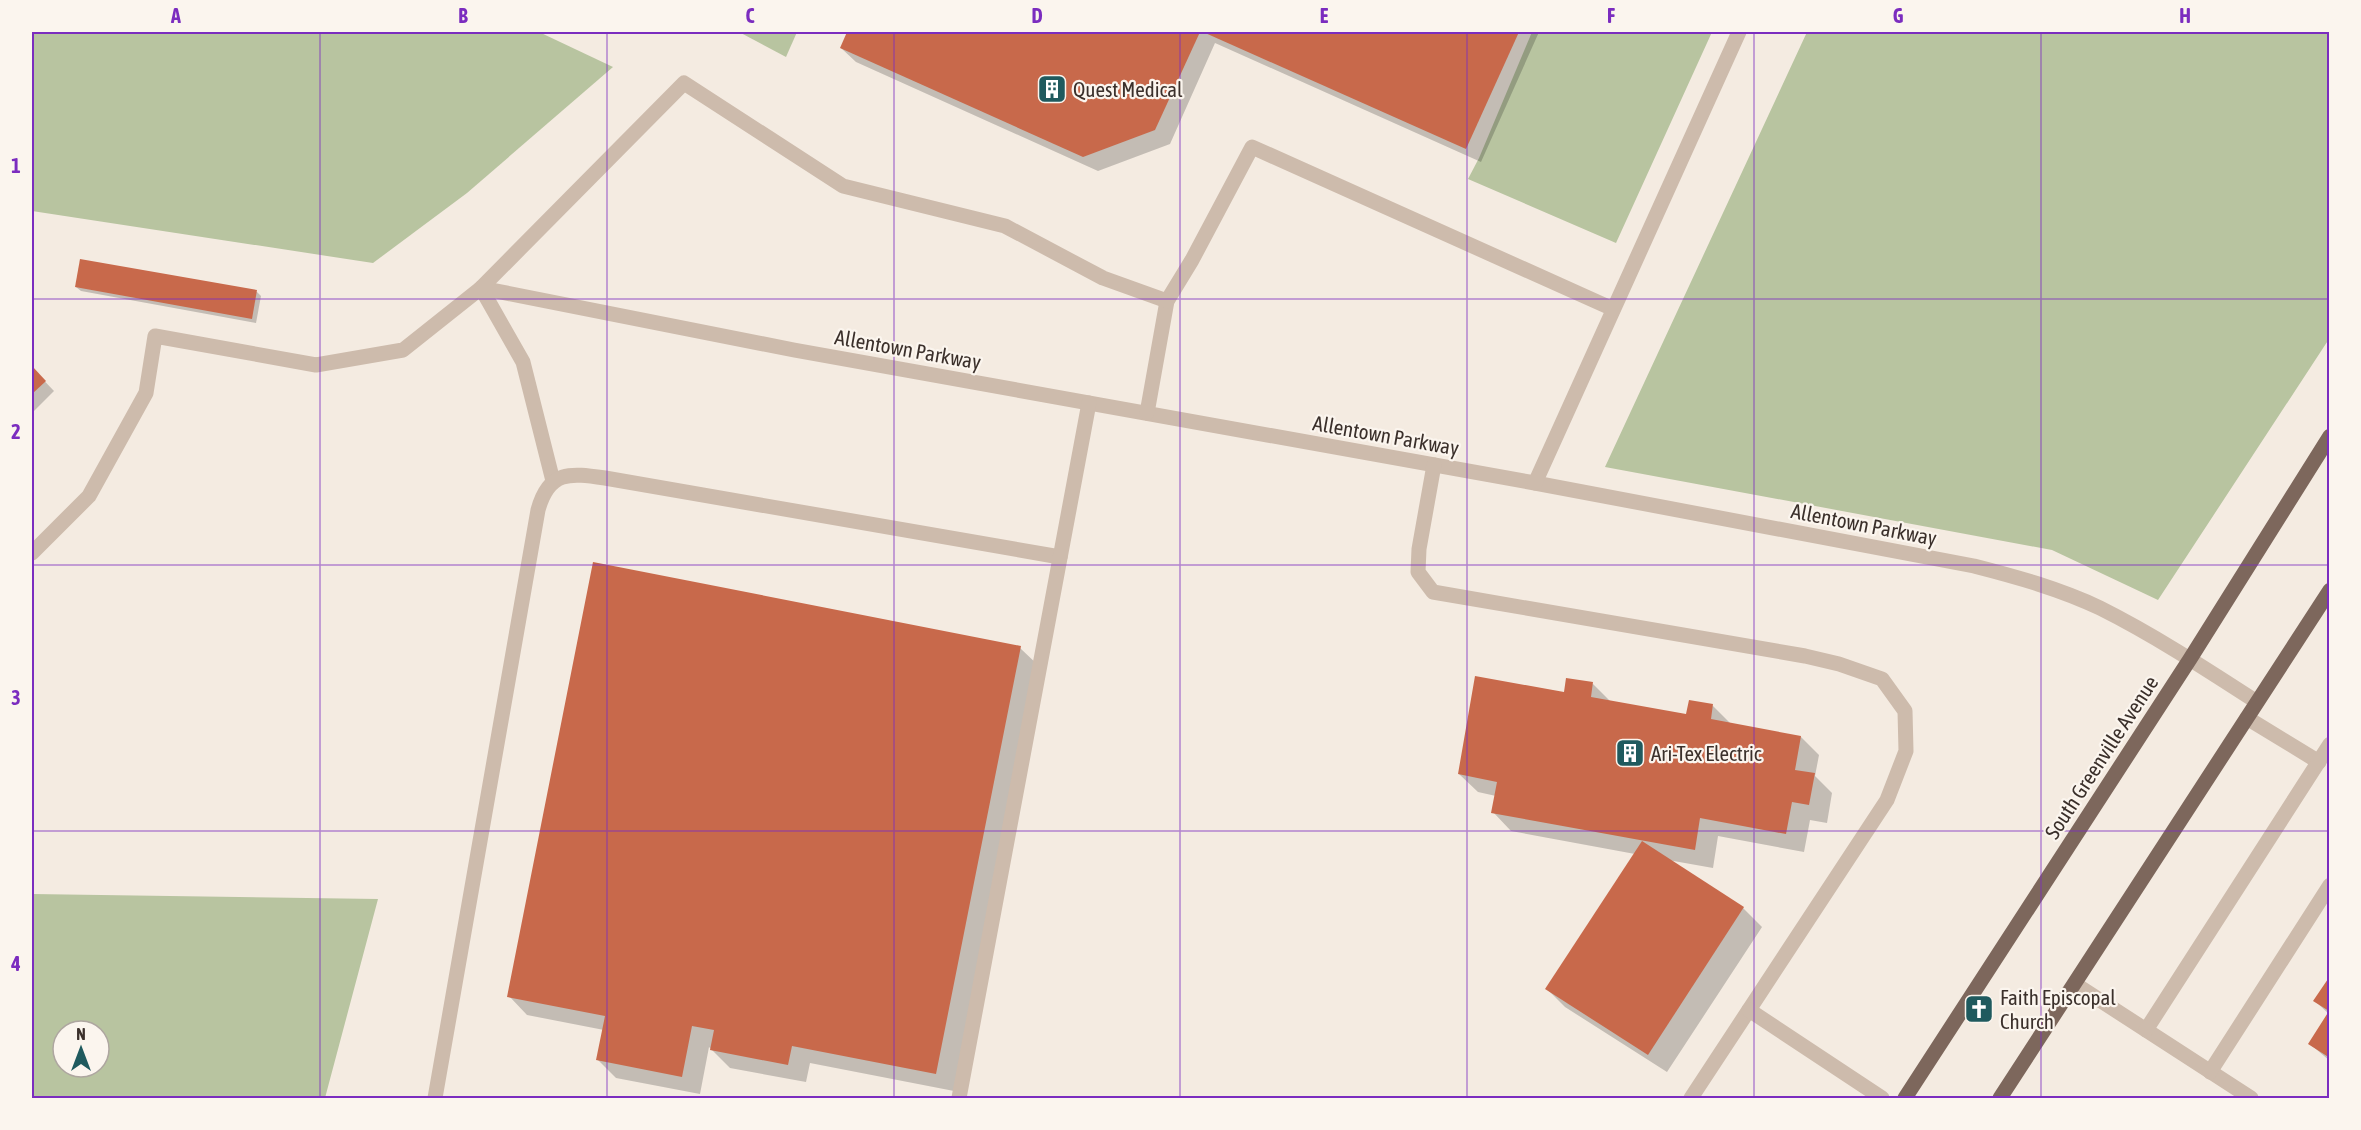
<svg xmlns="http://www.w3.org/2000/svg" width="2361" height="1130" font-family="'Asap Condensed',sans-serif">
<rect width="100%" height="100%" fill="#f4ebe1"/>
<g fill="#b8c4a0" fill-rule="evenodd">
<path d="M32,32h507l74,35 -146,126 -94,70 -341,-52z"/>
<path d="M739,32h58l-11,25z"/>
<path d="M1532,32h180l-96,211 -148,-64 11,-21z"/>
<path d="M1807,32h522v307l-171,261 -106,-50 -447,-83z"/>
<path d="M32,894l346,5 -53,199h-293zM63,1031h36v36h-36z"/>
</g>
<g fill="#0003">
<path d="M849,32h690l-58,130 -266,-119 -45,101 -72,27 -242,-109 -15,-14z"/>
<path d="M76,287l181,5 4,4 -5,27 -175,-32z"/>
<path d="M32,368l22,23 -22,22z"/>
<path d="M1020,648l19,18 -85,425 -144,-28 -4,19 -76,-14 -21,-21 -9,47 -84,-16 -18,-18 6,-30 -77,-15 -18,-19z"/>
<path d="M1593,684l18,18 77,14 25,-10 18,18 70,13 18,18 -4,21 17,17 -5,30 -17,-3 -6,32 -86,-16 -5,32 -45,-8 75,48 19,19 -95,145 -102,-65 -18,-18 88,-135 -124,-23 -18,-19 3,-16 -18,-4 -19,-18 106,-80z"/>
<path d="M2330,979v82l-20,-17 19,-30 -14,-13z"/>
</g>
<g fill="#c8694b">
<path d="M847,32h353l-45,98 -72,27 -243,-109z"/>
<path d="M1203,32h316l-53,117z"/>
<path d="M80,259l177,31 -5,29 -177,-32z"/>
<path d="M32,366l14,15 -14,13z"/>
<path d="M593,562l428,84 -85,428 -144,-28 -4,19 -78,-15 4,-20 -22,-4 -10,51 -86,-17 9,-44 -98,-19z"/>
<path d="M1475,676l89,16 2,-14 27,4 -2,15 95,17 3,-14 24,4 -2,15 90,17 -6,34 20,3 -6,32 -17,-3 -6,32 -86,-16 -5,32 -204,-37 6,-31 -39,-8z"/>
<path d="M1642,841l102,66 -96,148 -103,-66z"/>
<path d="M2330,976v82l-22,-14 21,-33 -16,-10z"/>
</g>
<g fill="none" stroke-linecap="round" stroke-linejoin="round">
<g stroke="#cdbbac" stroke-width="15">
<path d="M481,288l313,62 741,133 439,83c43,11 86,23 126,42 54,27 106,61 157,94"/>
<path d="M481,288l42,74 30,119"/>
<path d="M1147,413l20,-112 25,-41 60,-113 361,162"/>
<path d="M1434,465l-15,84 -1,23 15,20 372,64 34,8 43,15 23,32 1,40 -19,49 -196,298"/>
<path d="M1535,483l204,-451"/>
<path d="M32,553l57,-57 57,-103 9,-57 161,29 87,-15 78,-62 203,-205 159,103 162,40 98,52 64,23"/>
<path d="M2247,718l72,44"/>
<path d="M2075,984l176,114"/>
<path d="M1749,1010l133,88"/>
<path d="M2146,1030l184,-286"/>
<path d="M2210,1072l120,-187"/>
<path d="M435,1098l103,-588c11,-40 32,-37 67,-32l455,79"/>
<path d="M959,1098l130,-695"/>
</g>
<g stroke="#7d675c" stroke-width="15">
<path d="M1905,1098l285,-439 140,-223"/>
<path d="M2000,1098l330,-508"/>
</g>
</g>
<path fill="none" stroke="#7b2cbf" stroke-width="1.5" stroke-opacity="0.55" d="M320,32v1066M607,32v1066M894,32v1066M1180,32v1066M1467,32v1066M1754,32v1066M2041,32v1066M32,299h2298M32,565h2298M32,831h2298"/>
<defs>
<g id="building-square" transform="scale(1.5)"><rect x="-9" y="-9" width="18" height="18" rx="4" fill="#1f5a5e" stroke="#fbf5ee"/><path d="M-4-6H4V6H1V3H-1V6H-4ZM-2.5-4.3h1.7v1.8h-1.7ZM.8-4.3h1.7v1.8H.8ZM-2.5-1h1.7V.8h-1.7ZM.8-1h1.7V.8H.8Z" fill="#fff"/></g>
<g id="church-square" transform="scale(1.5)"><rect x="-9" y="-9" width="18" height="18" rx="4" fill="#1f5a5e" stroke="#fbf5ee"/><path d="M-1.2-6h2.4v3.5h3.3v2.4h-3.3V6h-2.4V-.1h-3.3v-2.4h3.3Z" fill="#fff"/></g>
</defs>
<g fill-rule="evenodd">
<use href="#building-square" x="1052" y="89"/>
<use href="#building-square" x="1630" y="753"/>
<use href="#church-square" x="1979" y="1009"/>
</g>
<g text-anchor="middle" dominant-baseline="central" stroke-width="4.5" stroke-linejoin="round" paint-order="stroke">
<g font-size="21" fill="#3b302b" stroke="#fbf5ee" text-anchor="start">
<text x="1073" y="89">Quest Medical</text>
<text x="1651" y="753">Ari-Tex Electric</text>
<text x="2000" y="997">Faith Episcopal<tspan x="2000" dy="24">Church</tspan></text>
</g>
<g font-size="21" fill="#3b302b" stroke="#fbf5ee">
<text transform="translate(908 349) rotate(10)">Allentown Parkway</text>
<text transform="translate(1386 435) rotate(10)">Allentown Parkway</text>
<text transform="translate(1864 524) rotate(11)">Allentown Parkway</text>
<text transform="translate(2101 757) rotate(-57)">South Greenville Avenue</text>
</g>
</g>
<rect width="2361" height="1130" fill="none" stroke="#fbf5ee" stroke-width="66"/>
<g transform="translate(81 1049)"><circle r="28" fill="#fbf5ee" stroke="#aea6a0" stroke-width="1.5"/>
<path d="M0-4.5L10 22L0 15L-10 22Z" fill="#1f5a5e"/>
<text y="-9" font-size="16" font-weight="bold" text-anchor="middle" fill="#3b302b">N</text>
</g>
<rect x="33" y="33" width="2295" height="1064" fill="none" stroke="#7b2cbf" stroke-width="2"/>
<g font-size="20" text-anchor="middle" font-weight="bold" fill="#7b2cbf">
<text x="176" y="23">A</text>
<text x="463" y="23">B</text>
<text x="750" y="23">C</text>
<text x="1037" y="23">D</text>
<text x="1324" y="23">E</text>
<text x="1611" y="23">F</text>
<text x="1898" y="23">G</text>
<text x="2185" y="23">H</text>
<text x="16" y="173">1</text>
<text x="16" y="439">2</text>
<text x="16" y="705">3</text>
<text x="16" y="971">4</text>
</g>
</svg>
